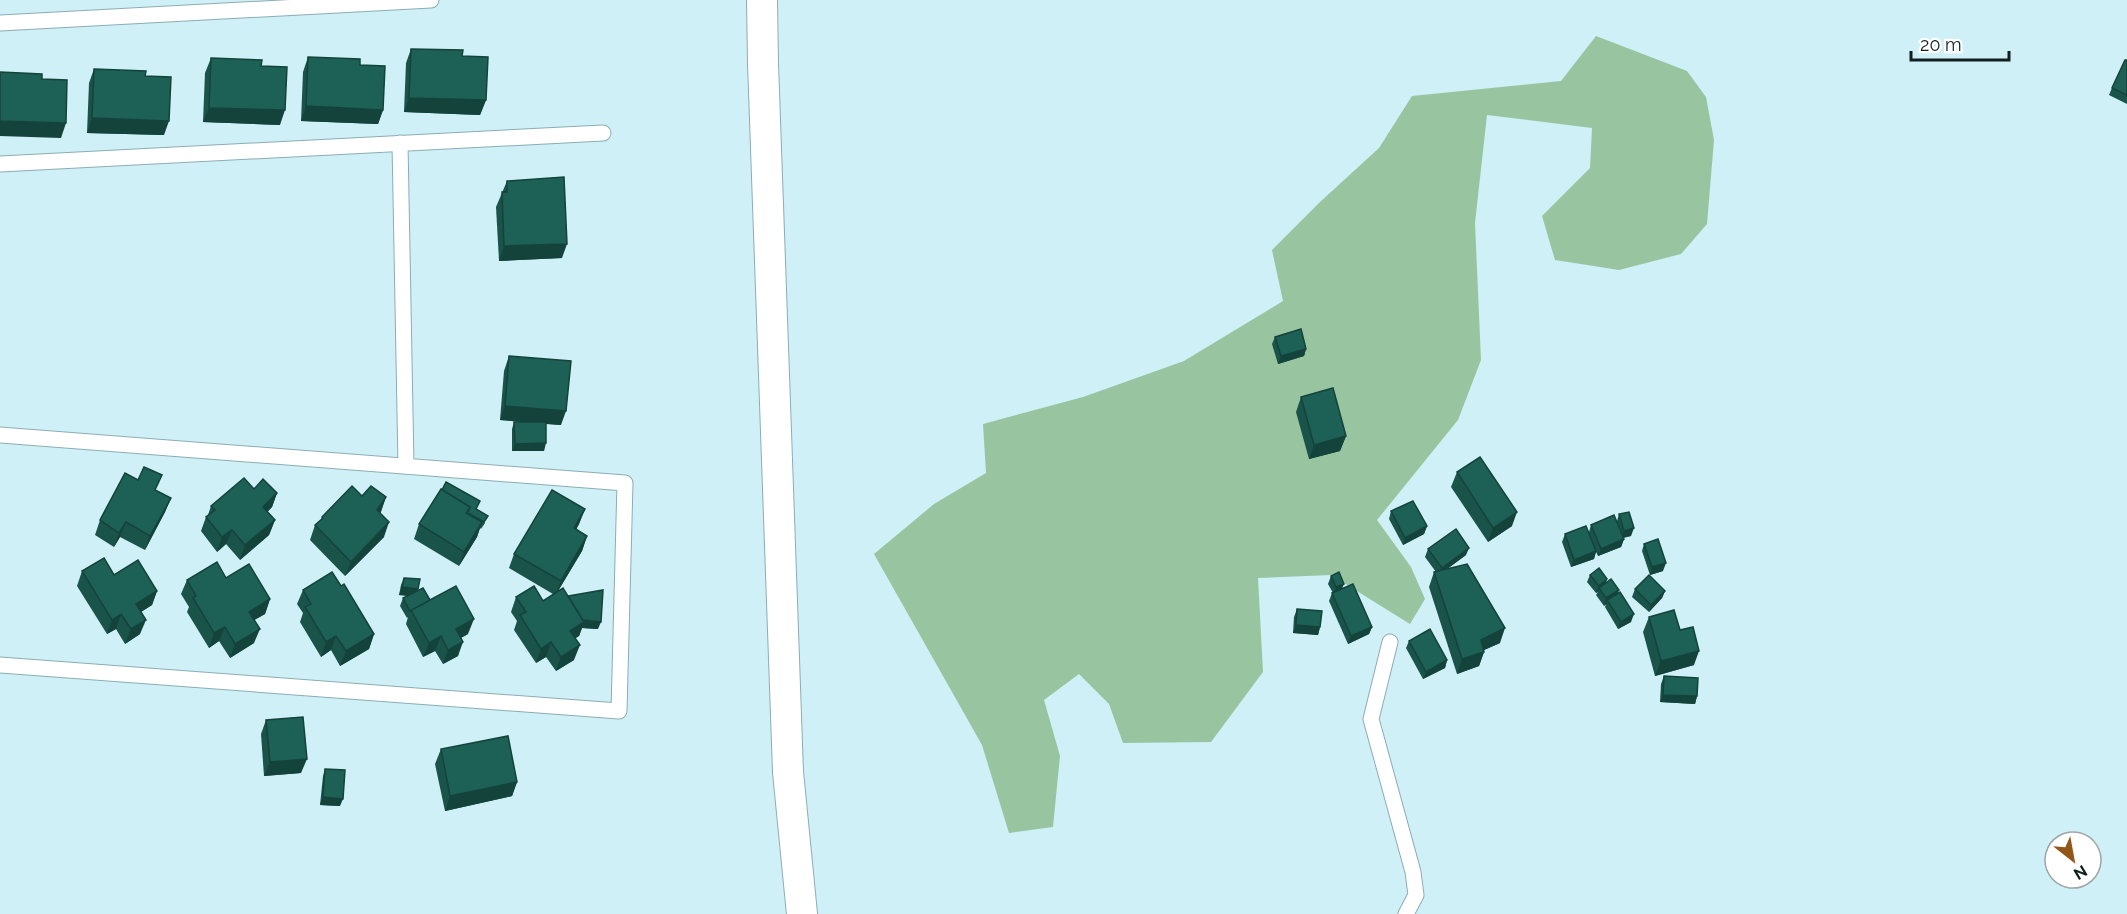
<svg xmlns="http://www.w3.org/2000/svg" width="2127" height="914" font-family="Raleway,sans-serif">
<rect width="100%" height="100%" fill="#cef0f6"/>
<path fill="#98c5a0" d="M1596,36l91,35 19,26 8,43 -7,84 -26,30 -62,16 -64,-10 -13,-44 48,-48 2,-40 -105,-13 -12,108 6,137 -23,60 -81,100 34,47 14,32 -15,25 -79,-49 -73,3 5,94 -52,70 -88,1 -14,-39 -30,-30 -35,26 16,56 -7,71 -44,6 -27,-88 -108,-191 60,-50 52,-31 -3,-49 100,-27 101,-36 99,-60 -11,-51 48,-48 59,-54 33,-52 149,-15z"/>
<g fill="none" stroke-linecap="round" stroke-linejoin="round">
<g stroke="#8cadb3" stroke-width="17">
<g id="service">
<path d="M0,23l431,-23"/>
<path d="M400,143l6,323"/>
<path d="M0,164l603,-31"/>
<path d="M0,435l625,48 -6,228 -619,-46"/>
<path d="M1390,642l-19,77 42,153 3,23 -10,19"/>
</g>
</g>
<g stroke="#8cadb3" stroke-width="32">
<path id="minor" d="M762,0l1,63 25,709 14,142"/>
</g>
<use href="#service" stroke="#fff" stroke-width="15"/>
<use href="#minor" stroke="#fff" stroke-width="30"/>
</g>
<g fill="#195349">
<path d="M411,49l51,7 24,44 -6,15 -76,-3 2,-49z"/>
<path d="M308,57l52,8 23,45 -5,14 -77,-3 2,-49z"/>
<path d="M211,58l50,8 19,59 -77,-3 2,-49z"/>
<path d="M2127,60v44l-18,-9 3,-7z"/>
<path d="M94,69l51,7 19,59 -77,-2 2,-50z"/>
<path d="M507,181l55,77 -63,3 -3,-54z"/>
<path d="M1275,337l31,12 -2,7 -26,8 -6,-20z"/>
<path d="M509,356l52,69 -15,-1 -2,27h-32v-22l2,-7h9l-23,-2 4,-49z"/>
<path d="M1301,397l45,39 -6,15 -31,8 -13,-47z"/>
<path d="M1457,472l55,54 -24,16 -37,-55z"/>
<path d="M254,489l23,4 -5,14 -5,5 8,8 -6,15 -29,25 -14,-16 -9,8 -16,-21 5,-14 2,-2 3,-9z"/>
<path d="M156,490l15,8 -6,14 -20,38 -25,-13 -6,10 -19,-12 5,-15z"/>
<path d="M386,497l-6,16 4,24 -39,39 -35,-36 5,-15 6,-5 1,-3z"/>
<path d="M585,509l-6,15 -3,6 11,6 -5,15 -24,40 10,5 30,33 -16,-1 -3,8 -4,2 -1,22 -18,11 -10,-14 -10,6 -22,-33 3,-9 -6,-9 5,-15 27,4 10,-7 -44,-26 5,-14z"/>
<path d="M477,510l8,13 -4,6 -1,-1 -3,9 -18,29 -45,-27 5,-15z"/>
<path d="M1391,511l36,15 -3,8 -21,11 -14,-26z"/>
<path d="M1619,514l12,22 -8,2 1,1 -3,8 -23,9 -2,-4 -2,7 -23,8 -9,-25 3,-8 24,-2 2,-7 26,-4z"/>
<path d="M1644,544l19,27 -13,4 -8,-24z"/>
<path d="M1428,549l38,6 -19,14 53,74 -16,7v2l-5,14 -22,8 -28,-87 5,-15h2l-11,-15z"/>
<path d="M82,571l32,4 43,16 -5,14 -11,7 -1,22 -15,10 -9,-15 -9,5 -30,-48z"/>
<path d="M1590,575l29,15 -2,4 14,28 -13,7 -13,-22 1,-3 -2,2 -8,-11 2,-3 -2,1 -9,-11z"/>
<path d="M1331,576l41,51 -3,7 -21,10 -19,-43 3,-8h1l-5,-9z"/>
<path d="M226,578l44,21 -5,15 -11,6v23l-24,15 -11,-17 -10,7 -22,-36 2,-5 -8,-13 6,-14z"/>
<path d="M404,578l14,13 50,43 -7,4 -3,18 -15,8 -8,-13 -12,6 -17,-33 2,-7 -1,1 -7,-12 3,-8 5,-2 -9,-1 2,-10z"/>
<path d="M341,586l33,48 -5,15 -29,17 -9,-16 -10,7 -21,-35 3,-9 -6,-9 6,-14z"/>
<path d="M1635,589l30,2 -3,7 -13,14 -17,-15z"/>
<path d="M1297,609l23,18 -2,8 -25,-2 1,-16z"/>
<path d="M1649,617l45,48 -39,11 -12,-44z"/>
<path d="M1409,641l38,19 -2,8 -22,11 -17,-31z"/>
<path d="M1664,676l33,20 -2,8 -35,-2 1,-18z"/>
<path d="M266,720l35,53 -37,3 -3,-42z"/>
<path d="M441,749l76,33 -5,14 -67,15 -10,-47z"/>
<path d="M325,769l15,37 -20,-1 3,-29z"/>
</g>
<g fill="#14433c">
<path d="M409,98l77,2 -6,15 -76,-3z"/>
<path d="M306,106l77,4 -5,14 -77,-3z"/>
<path d="M209,108l76,2 -5,15 -77,-3z"/>
<path d="M92,118l77,3 -5,14 -77,-2z"/>
<path d="M0,121l66,2 -5,15 -61,-2z"/>
<path d="M567,244l-5,14 -63,3 5,-15z"/>
<path d="M1306,349l-2,7 -26,8 3,-8z"/>
<path d="M505,406l61,5 -5,14 -61,-5z"/>
<path d="M1346,436l-6,15 -31,8 5,-14z"/>
<path d="M546,443l-2,8h-32l3,-7z"/>
<path d="M277,493l-5,14 -14,15 5,-15z"/>
<path d="M386,497l-5,15 -9,12 5,-14z"/>
<path d="M171,498l-6,14 -20,38 5,-14z"/>
<path d="M585,509l-6,15 -11,19 6,-15z"/>
<path d="M1517,512l-5,14 -24,16 5,-14z"/>
<path d="M275,520l-6,15 -29,25 5,-15z"/>
<path d="M126,522l-6,15 -6,10 5,-14z"/>
<path d="M389,522l-5,15 -39,39 6,-14z"/>
<path d="M482,522l-5,15 -18,29 5,-14z"/>
<path d="M1427,526l-3,8 -21,11 2,-7z"/>
<path d="M1634,528l-3,8 -10,2 3,-7z"/>
<path d="M232,530l-6,14 -9,8 5,-15z"/>
<path d="M587,536l-5,15 -27,45 6,-15z"/>
<path d="M1624,539l-3,8 -23,9 3,-7z"/>
<path d="M1469,548l-3,7 -27,20 3,-7z"/>
<path d="M1596,551l-2,8 -23,8 3,-7z"/>
<path d="M1666,563l-3,8 -13,4 2,-8z"/>
<path d="M1607,579l-2,7 -6,2 -1,4 -2,1 3,-7z"/>
<path d="M1344,584l-3,7 -7,3 2,-7z"/>
<path d="M402,587l16,2 -3,7 -16,-1z"/>
<path d="M1619,590l-3,7 -9,3 -1,4 -2,2 2,-8z"/>
<path d="M157,591l-5,14 -21,13 5,-14z"/>
<path d="M1665,591l-3,7 -13,14 2,-7z"/>
<path d="M270,599l-5,15 -21,12 5,-14z"/>
<path d="M121,614l-5,15 -9,5 5,-14z"/>
<path d="M1634,614l-3,8 -13,7 3,-7z"/>
<path d="M474,619l-6,15 -17,9 5,-14z"/>
<path d="M146,620l-6,14 -15,10 6,-15z"/>
<path d="M577,620l24,2 -3,7 -16,-1 -3,8 -14,9 5,-14z"/>
<path d="M1296,625l24,2 -2,8 -25,-2z"/>
<path d="M225,627l-6,14 -10,7 5,-15z"/>
<path d="M1372,627l-3,7 -21,10 3,-8z"/>
<path d="M1505,628l-5,15 -25,11 6,-14z"/>
<path d="M260,629l-6,14 -24,15 5,-14z"/>
<path d="M374,634l-5,15 -29,17 6,-15z"/>
<path d="M336,636l-5,14 -10,7 5,-15z"/>
<path d="M441,636l-6,15 -12,6 6,-14z"/>
<path d="M463,642l-5,14 -15,8 5,-14z"/>
<path d="M551,642l-5,15 -10,6 5,-14z"/>
<path d="M580,645l-6,15 -18,11 5,-14z"/>
<path d="M1699,651l-5,14 -39,11 6,-15z"/>
<path d="M1484,652l-5,14 -22,8 5,-15z"/>
<path d="M1447,660l-2,8 -22,11 3,-7z"/>
<path d="M1663,695l34,1 -2,8 -35,-2z"/>
<path d="M307,759l-6,14 -37,3 6,-14z"/>
<path d="M517,782l-5,14 -67,15 5,-15z"/>
<path d="M323,797l20,2 -3,7 -20,-1z"/>
</g>
<g fill="#1d6055" stroke="#14433c" stroke-width="1.5">
<path d="M411,49l52,1 -1,6 26,1 -2,43 -77,-2z"/>
<path d="M308,57l52,2v6l25,1 -2,44 -77,-4z"/>
<path d="M211,58l51,2 -1,6 26,1 -2,43 -76,-2z"/>
<path d="M2125,60h2v35l-15,-7z"/>
<path d="M94,69l52,2 -1,5 26,1 -2,44 -77,-3z"/>
<path d="M0,72l42,2v5l25,1 -1,43 -66,-2z"/>
<path d="M564,177l3,67 -63,2 -2,-54h5v-11z"/>
<path d="M1301,329l5,20 -25,7 -6,-19z"/>
<path d="M509,356l62,5 -5,50 -61,-5z"/>
<path d="M1333,388l13,48 -32,9 -13,-48z"/>
<path d="M514,422h32v21l-31,1z"/>
<path d="M1480,457l37,55 -24,16 -36,-56z"/>
<path d="M144,467l18,8 -7,15 16,8 -21,38 -24,-14 -7,11 -19,-13 25,-47 13,7z"/>
<path d="M244,478l10,11 9,-10 14,14 -14,14 12,13 -30,25 -13,-15 -10,7 -16,-20 9,-7 -4,-4z"/>
<path d="M446,482l34,19 -4,8 12,7 -4,6 -16,-9 2,-6 -28,-17z"/>
<path d="M352,486l10,10 9,-10 15,11 -9,13 12,12 -38,40 -36,-37 8,-7 -1,-1z"/>
<path d="M441,489l29,18 -4,6 16,9 -18,30 -45,-28z"/>
<path d="M552,490l33,19 -11,19 13,8 -26,45 -47,-27z"/>
<path d="M1413,501l14,25 -22,12 -14,-27z"/>
<path d="M1629,512l5,16 -10,3 -5,-17z"/>
<path d="M1614,515l10,24 -23,10 -10,-24z"/>
<path d="M1586,526l10,25 -22,9 -9,-26z"/>
<path d="M1456,529l13,19 -27,20 -14,-19z"/>
<path d="M1658,539l8,24 -14,4 -8,-23z"/>
<path d="M104,558l10,17 24,-15 19,31 -21,13 10,16 -15,9 -10,-15 -9,6 -30,-49z"/>
<path d="M217,562l9,16 23,-14 21,35 -21,13 11,17 -25,15 -10,-17 -11,6 -21,-35 3,-2 -9,-16z"/>
<path d="M1467,564l38,64 -24,12 3,12 -22,7 -28,-87z"/>
<path d="M1599,568l8,11 -8,7 -9,-11z"/>
<path d="M332,572l9,14 3,-2 30,50 -28,17 -10,-15 -10,6 -21,-35 6,-3 -8,-14z"/>
<path d="M1339,572l5,12 -8,3 -5,-11z"/>
<path d="M1649,575l16,16 -14,14 -16,-16z"/>
<path d="M404,578l16,1 -2,10 -16,-2z"/>
<path d="M1611,579l8,11 -13,8 -7,-10z"/>
<path d="M1353,584l19,43 -21,9 -19,-43z"/>
<path d="M456,586l18,33 -18,10 7,13 -15,8 -7,-14 -12,7 -18,-33z"/>
<path d="M534,586l9,15 20,-13 21,34 -14,9 10,14 -19,12 -10,-15 -10,7 -21,-34 6,-3 -10,-15z"/>
<path d="M423,588l7,12 -20,11 -7,-13z"/>
<path d="M603,590l-2,32 -18,-2 -15,-24z"/>
<path d="M1620,592l14,22 -13,8 -14,-22z"/>
<path d="M1297,609l25,2 -2,16 -24,-2z"/>
<path d="M1674,610l6,20 13,-3 6,24 -38,10 -12,-44z"/>
<path d="M1430,629l17,31 -21,12 -17,-31z"/>
<path d="M1664,676l34,2 -1,18 -34,-1z"/>
<path d="M303,717l4,42 -37,3 -4,-42z"/>
<path d="M508,736l9,46 -67,14 -9,-47z"/>
<path d="M325,769l20,1 -2,29 -20,-2z"/>
</g>
<g transform="translate(2073 860) rotate(149)"><circle r="28" fill="#ffffff" stroke="#a0a5a6" stroke-width="1.5"/>
<path d="M0-4.5L10 22L0 15L-10 22Z" fill="#925618"/>
<text y="-9" font-size="16" font-weight="bold" text-anchor="middle" fill="#121f21">N</text>
</g>
<path d="M1911 51v9h98v-9" fill="none" stroke="#121f21" stroke-width="3"/>
<text x="1920" y="51" font-size="18" fill="#121f21" stroke="#ffffff" stroke-width="4.5" paint-order="stroke">20 m</text>
</svg>
